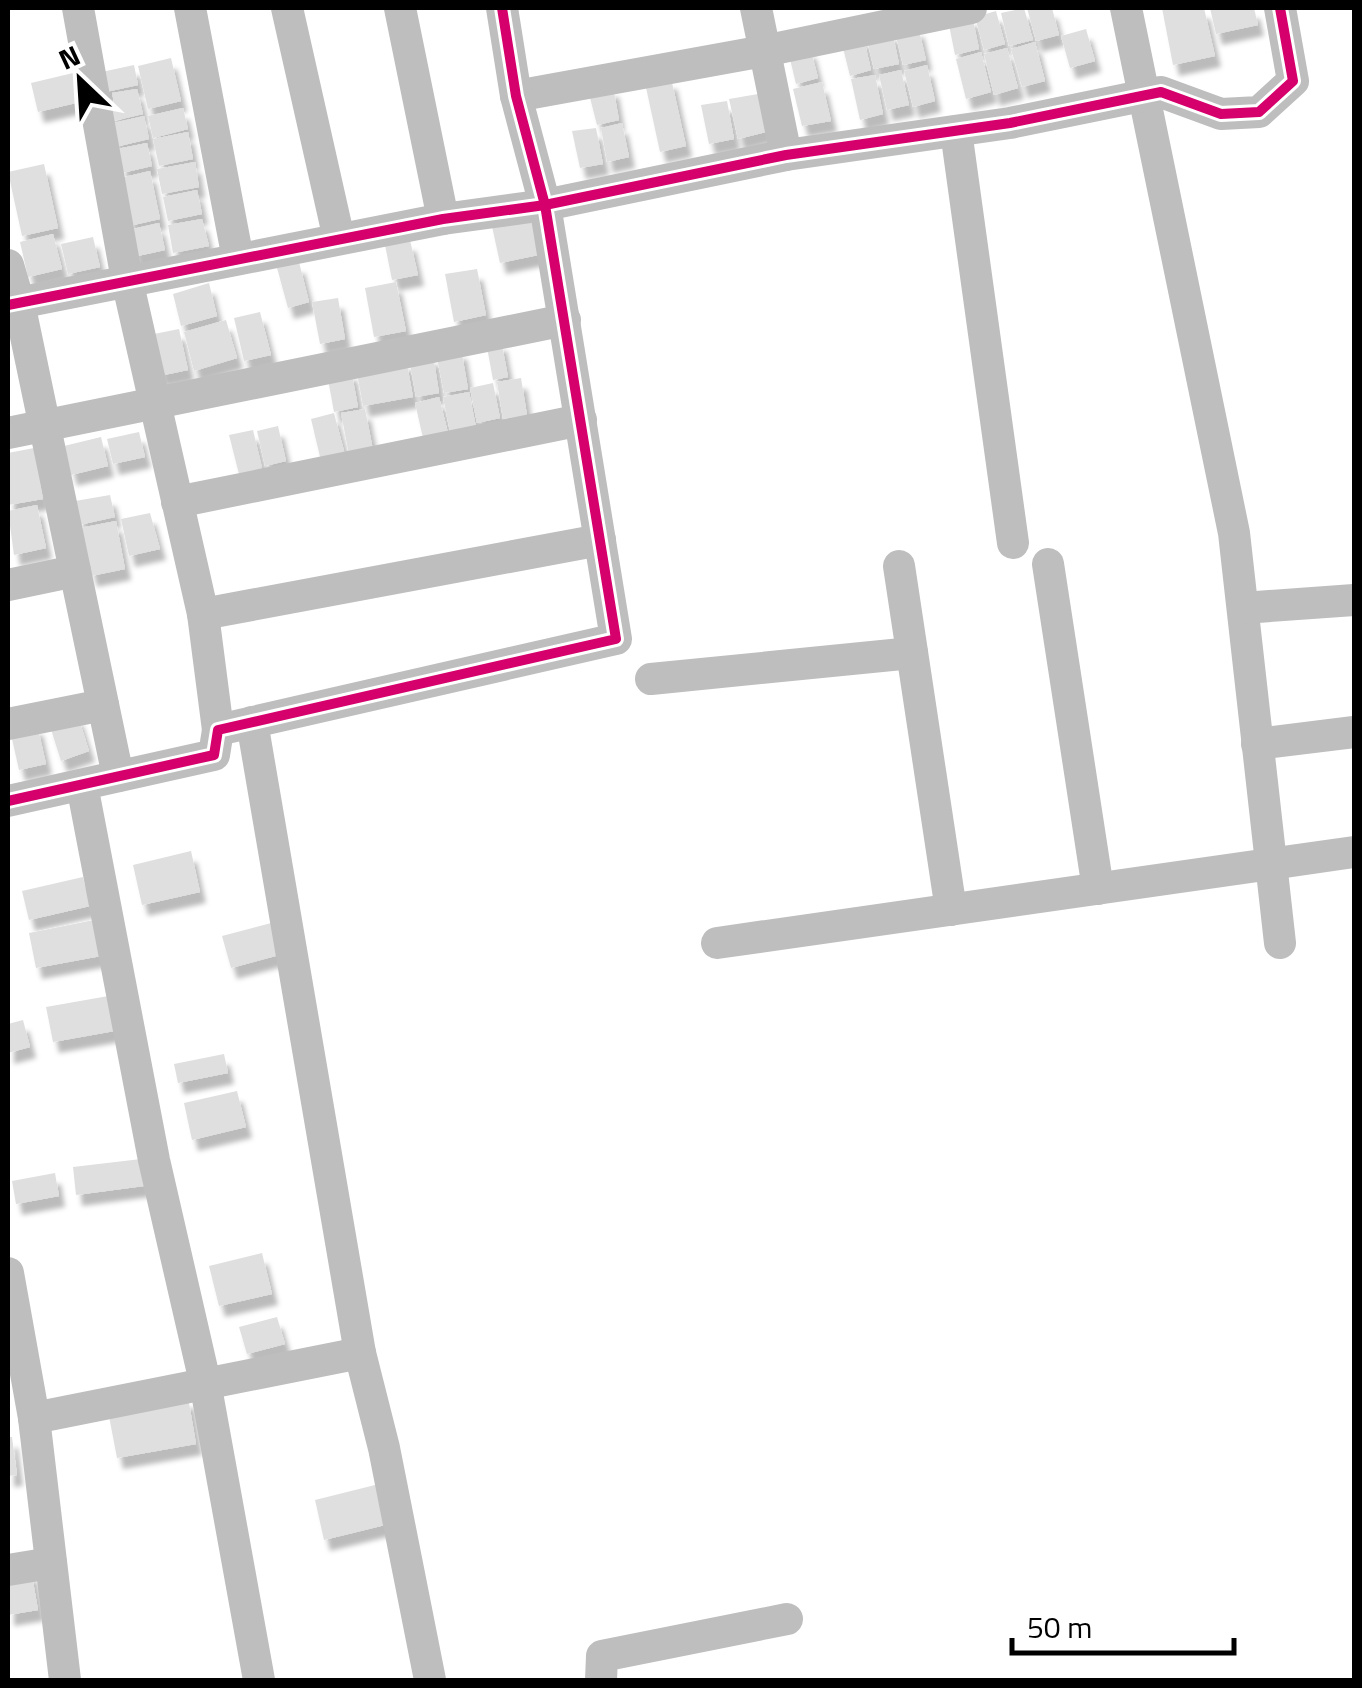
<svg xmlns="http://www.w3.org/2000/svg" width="1362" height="1688" font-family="'Titillium Web',sans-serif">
<defs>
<filter id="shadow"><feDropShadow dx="6" dy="11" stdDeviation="2.5" flood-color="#0004"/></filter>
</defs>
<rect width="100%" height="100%" fill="#fff"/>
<g fill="#dfdfdf" filter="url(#shadow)">
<path d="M1024,8l9,32 -24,6 -8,-33z"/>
<path d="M1027,8h25l7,27 -23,6z"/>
<path d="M1162,8h42l11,48 -42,9z"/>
<path d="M1210,8h44l4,17 -42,9z"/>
<path d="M996,11l9,33 -21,6 -9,-33z"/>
<path d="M972,15l7,34 -24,6 -7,-35z"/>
<path d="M918,26l8,34 -23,5 -8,-33z"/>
<path d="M1086,29l9,32 -25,7 -9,-32z"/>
<path d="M892,30l7,34 -25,5 -8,-33z"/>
<path d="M863,35l8,35 -21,6 -9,-36z"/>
<path d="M1035,42l10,39 -23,6 -11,-38z"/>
<path d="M810,47l8,31 -22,6 -8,-33z"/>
<path d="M1007,48l11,40 -24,7 -10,-41z"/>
<path d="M981,52l10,40 -25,7 -10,-40z"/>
<path d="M171,58l10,43 -33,8 -10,-43z"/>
<path d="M134,65l4,20 -37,8 -4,-20z"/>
<path d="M927,65l8,36 -22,6 -9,-36z"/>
<path d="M901,70l8,35 -22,5 -8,-35z"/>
<path d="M73,73l7,29 -42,10 -7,-29z"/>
<path d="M875,75l8,39 -23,6 -9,-41z"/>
<path d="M671,78l15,68 -26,6 -15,-69z"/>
<path d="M822,82l9,39 -29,5 -9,-37z"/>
<path d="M613,86l6,34 -22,5 -9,-35z"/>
<path d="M137,89l6,25 -34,8 -3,-12 9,-3 -3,-14z"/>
<path d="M758,94l8,38 -28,7 -9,-40z"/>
<path d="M727,101l7,38 -25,5 -8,-39z"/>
<path d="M183,108l5,21 -35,9 -5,-22z"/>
<path d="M144,116l5,23 -34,8 -6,-23z"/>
<path d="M622,123l7,34 -22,5 -6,-34z"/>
<path d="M596,128l7,36 -23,4 -8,-37z"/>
<path d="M188,132l5,27 -34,7 -6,-27z"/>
<path d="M147,143l5,23 -30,7 -5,-24z"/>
<path d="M195,162l4,25 -37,7 -5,-25z"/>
<path d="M44,164l14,64 -36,8 -14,-64z"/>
<path d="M150,171l10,48 -31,7 -9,-48z"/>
<path d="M197,190l5,24 -34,7 -5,-24z"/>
<path d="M535,215l8,39 -43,9 -9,-41z"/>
<path d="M202,219l7,27 -36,7 -5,-28z"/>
<path d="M159,223l6,27 -32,7 -5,-27z"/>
<path d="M53,234l9,35 -34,8 -8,-35z"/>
<path d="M93,237l7,30 -32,7 -7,-30z"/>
<path d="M410,240l8,35 -26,5 -7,-35z"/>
<path d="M299,262l10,40 -21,6 -11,-40z"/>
<path d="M477,269l9,46 -32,7 -9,-48z"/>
<path d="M396,282l10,49 -32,6 -9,-49z"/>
<path d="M209,283l8,33 -36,10 -8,-32z"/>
<path d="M338,298l7,41 -25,5 -8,-42z"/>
<path d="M260,312l11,43 -27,6 -10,-43z"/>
<path d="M226,320l11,38 -43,13 -10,-39z"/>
<path d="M179,329l9,41 -29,6 -10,-41z"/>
<path d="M501,340l7,37 -15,3 -7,-38z"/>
<path d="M461,348l7,41 -24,4 -8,-40z"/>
<path d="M433,354l6,39 -23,4 -7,-38z"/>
<path d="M406,359l7,38 -50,9 -7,-38z"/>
<path d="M351,369l7,38 -24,5 -7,-38z"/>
<path d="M521,378l6,37 -24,4 -6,-37z"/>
<path d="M493,383l7,35 -23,5 -7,-35z"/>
<path d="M469,392l7,35 -26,5 -7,-35z"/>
<path d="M439,397l9,36 -25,5 -8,-35z"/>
<path d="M365,409l8,41 -24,5 -8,-42z"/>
<path d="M334,413l11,42 -24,6 -10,-42z"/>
<path d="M278,426l8,35 -21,5 -8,-35z"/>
<path d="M253,430l9,38 -23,6 -10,-39z"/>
<path d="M139,432l6,25 -32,7 -6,-25z"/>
<path d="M101,437l7,29 -37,9 -7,-29z"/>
<path d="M34,448l9,51 -35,6v-52z"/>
<path d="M110,495l5,22 -36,8 -4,-24z"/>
<path d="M37,505l9,43 -32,7 -6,-44z"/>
<path d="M150,513l10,36 -31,7 -8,-37z"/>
<path d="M116,521l9,48 -34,7 -11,-48z"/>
<path d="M77,714l12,37 -28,10 -12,-38z"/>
<path d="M37,724l9,40 -27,6 -9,-40z"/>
<path d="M191,851l9,41 -58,13 -9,-40z"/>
<path d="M83,877l7,29 -61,14 -7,-29z"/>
<path d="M94,920l7,36 -65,12 -7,-35z"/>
<path d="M275,922l8,32 -52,14 -9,-32z"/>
<path d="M114,995l6,35 -67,12 -7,-35z"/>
<path d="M23,1020l7,27 -22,6v-29z"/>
<path d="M224,1054l4,19 -50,10 -4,-19z"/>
<path d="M237,1091l9,36 -54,13 -8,-37z"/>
<path d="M141,1159l3,27 -68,9 -3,-28z"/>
<path d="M55,1173l4,23 -43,8 -4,-23z"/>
<path d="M262,1253l10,41 -53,12 -10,-40z"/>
<path d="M277,1317l8,27 -38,10 -8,-27z"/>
<path d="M188,1397l8,47 -79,14 -9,-47z"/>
<path d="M8,1437h4l5,38 -9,1z"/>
<path d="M379,1484l10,40 -65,16 -9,-40z"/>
<path d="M31,1570l7,40 -30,5v-41z"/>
</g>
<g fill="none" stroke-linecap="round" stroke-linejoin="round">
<g stroke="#bebebe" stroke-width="32">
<path d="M78,8l49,272 76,334 15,116"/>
<path d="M190,8l48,251"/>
<path d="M287,8l52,231"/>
<path d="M400,8l43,211"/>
<path d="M756,8l30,147"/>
<path d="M1126,8l108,525 46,410"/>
<path d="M516,96l248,-45 207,-43"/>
<path d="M956,131l57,412"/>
<path d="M8,265l11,38 99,473"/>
<path d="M8,305l435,-86 102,-14 241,-50 224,-32 151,-31 60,22 38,-2 34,-31 -13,-73"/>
<path d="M8,433l557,-113"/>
<path d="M177,502l404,-82"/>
<path d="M1048,564l50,325"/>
<path d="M899,566l52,344"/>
<path d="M8,585l67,-14"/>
<path d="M1243,608l111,-8"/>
<path d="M203,614l397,-74"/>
<path d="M651,679l261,-26"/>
<path d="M252,722l108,631"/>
<path d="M8,724l95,-19"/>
<path d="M1257,744l97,-12"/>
<path d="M82,785l72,375 51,222 54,298"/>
<path d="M8,801l206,-46 4,-25 398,-91 -71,-434 -29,-109 -14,-88"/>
<path d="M717,943l637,-91"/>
<path d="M8,1273l26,145 31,262"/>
<path d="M34,1418l326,-65 24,95 46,232"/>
<path d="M8,1570l43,-7"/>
<path d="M601,1680l1,-24 185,-37"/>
</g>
<g stroke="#fff" stroke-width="16">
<g id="cycleway">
<path d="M8,305l435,-86 102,-14 241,-50 224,-32 151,-31 60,22 38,-2 34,-31 -13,-73"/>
<path d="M8,801l206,-46 4,-25 398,-91 -71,-434 -29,-109 -14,-88"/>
</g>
</g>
<use href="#cycleway" stroke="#d6006c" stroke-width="10"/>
</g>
<rect width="1362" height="1688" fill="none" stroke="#000000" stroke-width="20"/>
<g transform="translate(80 80) rotate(335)" stroke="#ffffff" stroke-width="8" paint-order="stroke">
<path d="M0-8L18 38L0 25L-18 38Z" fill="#000000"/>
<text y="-15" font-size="28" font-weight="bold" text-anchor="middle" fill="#000000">N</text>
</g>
<path d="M1012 1638v15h222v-15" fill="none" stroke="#000000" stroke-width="5"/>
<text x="1027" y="1638" font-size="30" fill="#000000" stroke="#ffffff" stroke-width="8" paint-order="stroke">50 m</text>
</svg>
